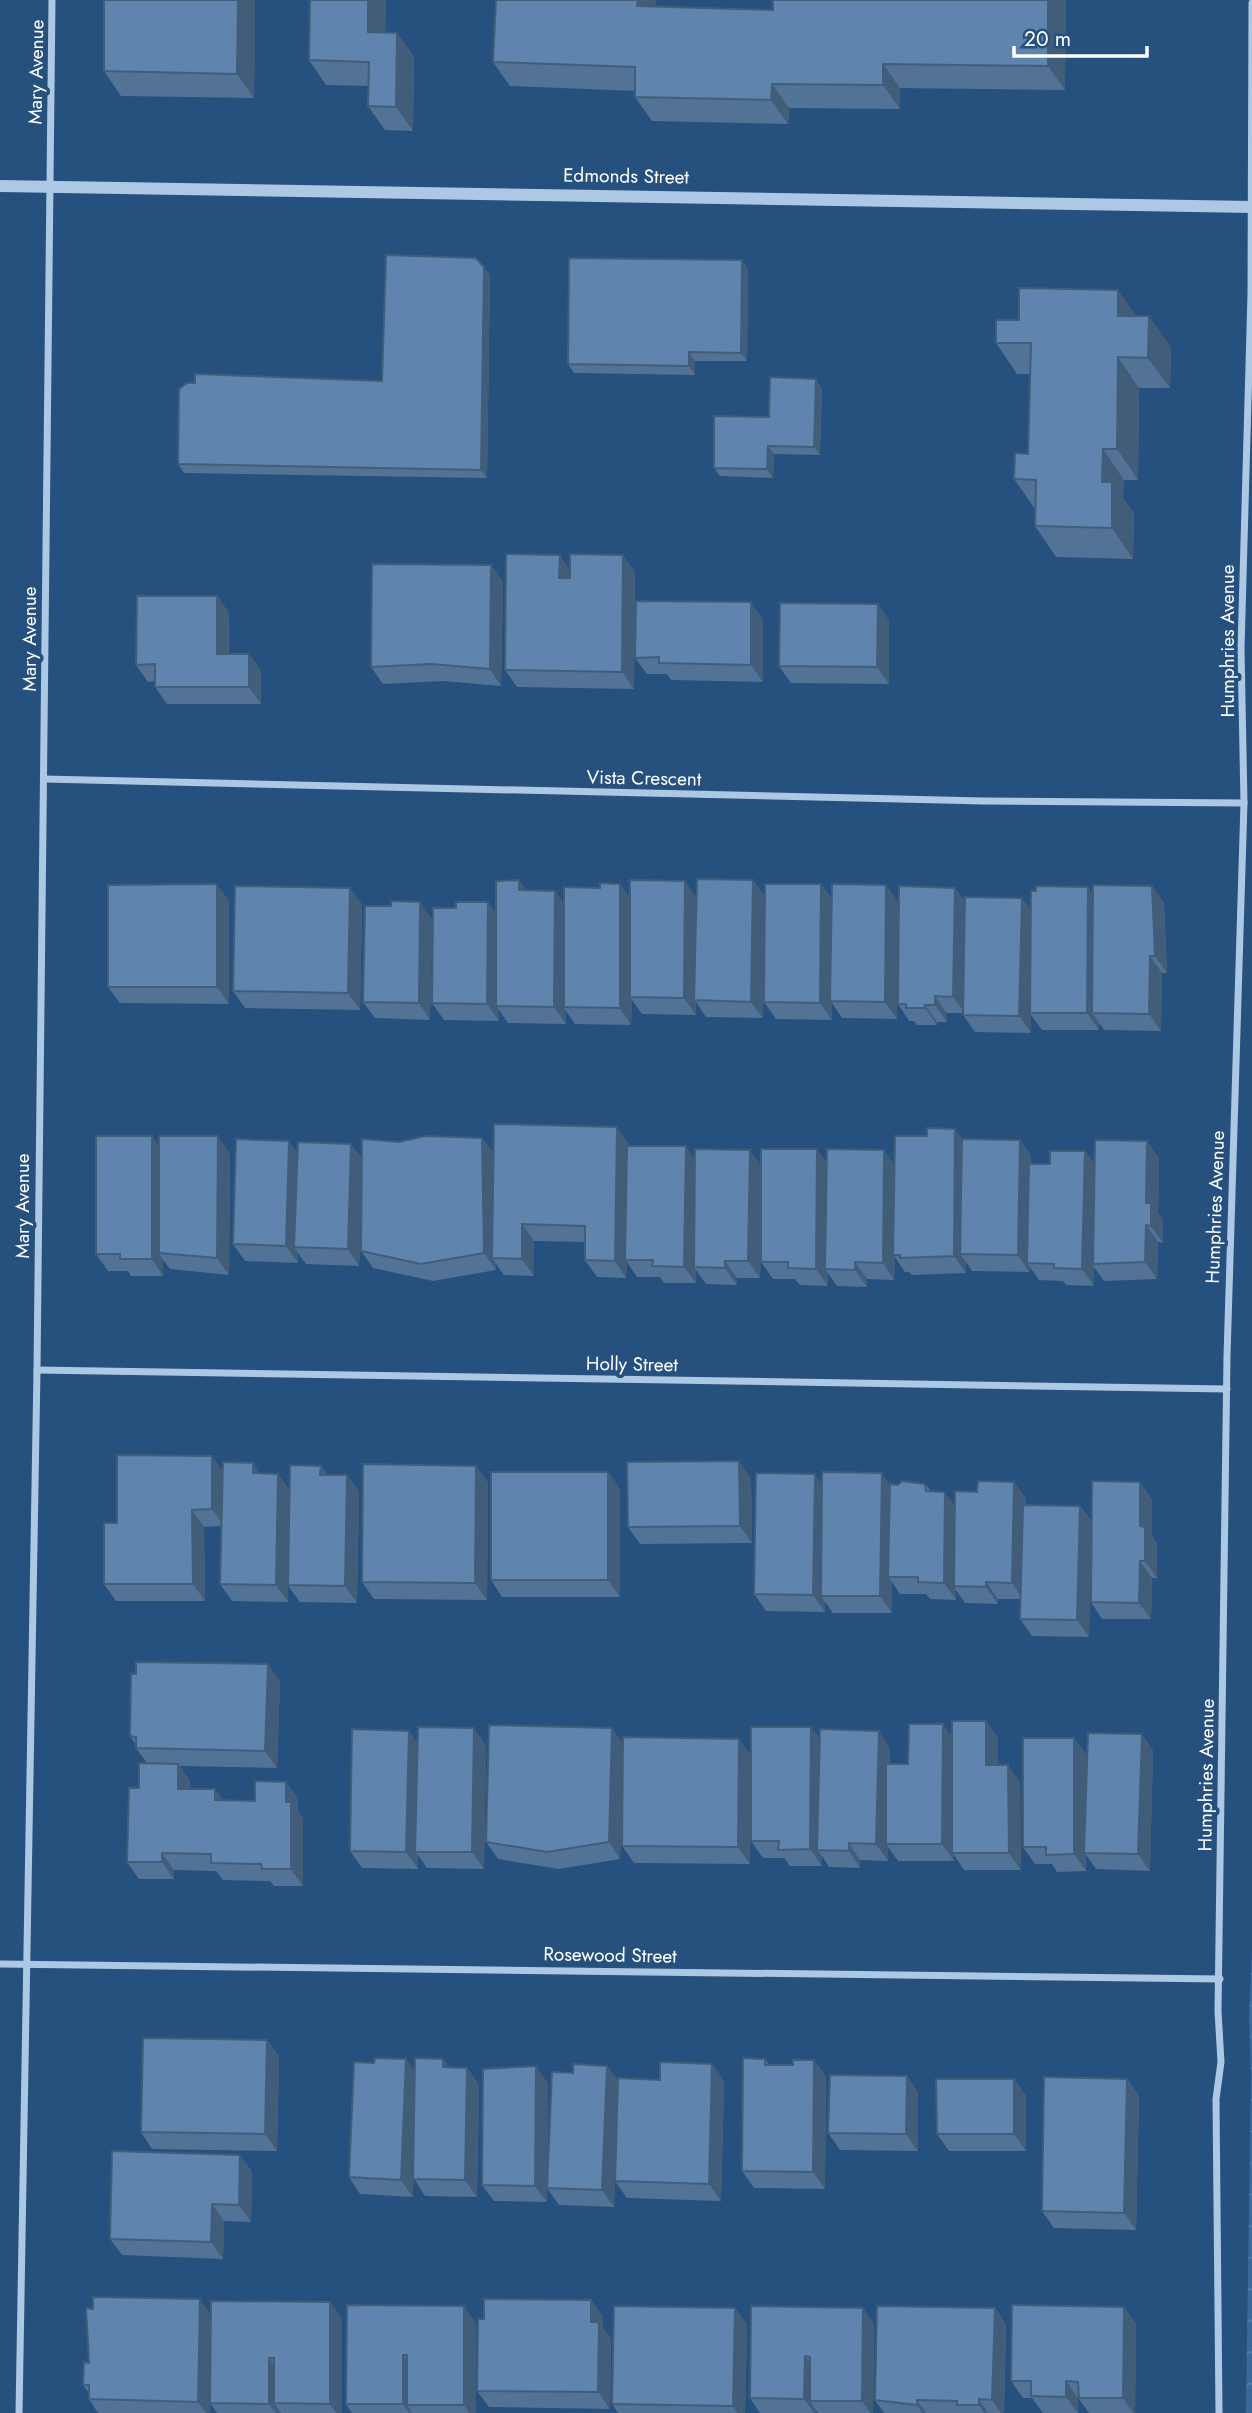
<svg xmlns="http://www.w3.org/2000/svg" width="1252" height="2413" font-family="Jost,sans-serif">
<defs>
<pattern id="forest-crowns" width="20" height="18" patternUnits="userSpaceOnUse" patternTransform="scale(1.75)"><rect width="20" height="18" fill="#3a6a9a"/><path d="M2 6a3 3 0 1 1 6 0M12 15a3 3 0 1 1 6 0" fill="none" stroke="#5880a9"/></pattern>
</defs>
<rect width="100%" height="100%" fill="#26507d"/>
<path fill="url(#forest-crowns)" d="M1252,1948v465h-6l5,-339 -2,-57z"/>
<g fill="none" stroke-linecap="round" stroke-linejoin="round">
<g stroke="#acc8e5" stroke-width="7">
<path d="M44,779l939,22 261,2"/>
<path d="M37,1370l1190,19"/>
<path d="M0,1964l1220,15"/>
<path d="M19,2413l18,-1043 15,-1370"/>
<path d="M1219,2413l-3,-314 5,-37 -3,-51 9,-655 17,-553 -3,-154 10,-355 1,-291"/>
</g>
<path stroke="#acc8e5" stroke-width="12" d="M0,186l1252,21"/>
</g>
<g fill="#527296">
<path d="M255,0l-1,98 -133,-2 -17,-25z"/>
<path d="M310,0h76l-1,33h12l17,24 -1,74 -28,-1 -17,-24v-20l-42,-1 -17,-25z"/>
<path d="M496,0h160l-1,7 118,3v-10h293l-1,90 -165,-2v21l-111,-1 -1,16 -136,-3 -17,-24v-6l-125,-5 -17,-24z"/>
<path d="M748,269l-1,92h-52v14l-121,-2 -6,-9z"/>
<path d="M490,275l-3,203 -303,-5 -6,-9 204,-83z"/>
<path d="M1136,316l35,31 -1,41h-31l-1,92h-14l-1,18 11,15 -1,46 -77,-2 -21,-31v-17l-21,-30 14,-25 2,-80h-13l-21,-31 23,-23z"/>
<path d="M822,388l-2,67 -46,-1 -1,24 -53,-2 -6,-8 55,-51z"/>
<path d="M491,565l12,17 -2,104 -58,-5 -60,3 -12,-17z"/>
<path d="M570,570l65,2 -1,117 -117,-2 -12,-17z"/>
<path d="M217,596l12,17v41h20l12,17v33h-94l-12,-17v-6l-7,1 -12,-17z"/>
<path d="M878,604l11,17v63l-98,-1 -12,-17z"/>
<path d="M763,619v63l-92,-2 -4,-6h-20l-12,-16z"/>
<path d="M753,880l12,17 56,-13 11,15 66,3 -1,117 -55,-1 -10,-15v17l-56,-1 -12,-17v-87l-1,103 -57,-1 -10,-15v13l-54,-1 -10,-14 -1,25 -56,-1 -9,-13v13l-58,-1 -9,-13v11l-55,-1 -12,-17 64,-89 30,-24 38,13 66,-5 55,-17 11,17z"/>
<path d="M1152,886l12,17 3,70h-5l-1,58 -57,-1 -5,-7v7h-57l-11,-15v18l-56,-1 -12,-17v-2h-17l1,9h-10v3h-20l-3,-4h-5l-11,-17 57,-116 10,14 57,-4 9,13 62,-17z"/>
<path d="M229,901v103l-109,-1 -12,-16z"/>
<path d="M362,904l-2,106 -115,-2 -12,-17z"/>
<path d="M432,919l-2,101 -55,-2 -12,-16z"/>
<path d="M482,1138l12,16 135,-10v2l66,14 66,6 56,-17 10,15 67,1 68,-26 58,1 11,17v7h19l35,-13 10,14 52,-24 12,17 -1,55 5,7v23l-5,-1 -1,37 -53,2 -10,-14v19l-28,-1 -3,-4 -24,-1 -9,-13 -1,5 -57,-1 -6,-9v11l-54,2 -3,-3h-4l-10,-15 -1,23 -27,-1v8l-30,-1 -9,-13v13l-28,-1 -5,-6h-22l-12,-17v-29l-1,45h-23v7l-31,-1 -10,-14v13h-32l-4,-6h-23l-10,-15 -1,16 -29,-1 -12,-17v-18l-51,-1v35l-30,-1 -8,-11v6l-63,11 -60,-13 -12,-17v-39l-2,54 -53,-2 -8,-11v10l-53,-2 -12,-17 64,-91 54,-9 11,15 37,-17z"/>
<path d="M159,1147l71,6 -1,122 -59,-6 -7,-9v16h-32l-3,-5h-20l-12,-17z"/>
<path d="M212,1456l10,15 56,3 12,17 31,-25 6,9h20l12,17 -2,111 -57,-1 -12,-16v16l-56,-1 -12,-17 1,-58 -17,1 1,74h-89l-12,-17 13,-61z"/>
<path d="M476,1466l12,17 -1,117 -113,-1 -12,-17z"/>
<path d="M608,1472l12,17v108h-118l-11,-17z"/>
<path d="M751,1478l1,65 -112,1 -12,-17z"/>
<path d="M1014,1482l12,17v6l54,1 12,16 60,-23v37l5,8v34h-5l-1,41h-49l-11,-17v-53l-2,88 -57,-1 -12,-17v-20h-22v5l-33,-1 -9,-13v10l-26,-1 -4,-5h-26l-8,-12v31h-59l-8,-11v10l-59,-1 -12,-17 68,-109h68l35,-1 6,7 24,14 22,-13z"/>
<path d="M280,1681l-3,87 -98,-2 11,15v8h25l8,11 32,1 31,-19 12,17v12l5,8v67h-29l-4,-5 -47,-1 -7,-9 -42,-1v9h-35l-12,-17 12,-74 8,-25 -11,-15v-3l-6,-9z"/>
<path d="M986,1721l12,17v27l22,17 1,88h-57l-10,-15v6h-56l-10,-14v14l-28,-1v8l-31,-1 -7,-11v10h-32l-6,-8h-21l-12,-17 60,-114 9,13 70,8v16h18l44,-27z"/>
<path d="M1142,1734l11,17 -3,120 -54,-2 -10,-14v16l-29,1 -5,-8h-17l-12,-17 51,-109 12,17v49z"/>
<path d="M739,1739l12,17 -1,108 -116,-1 -12,-17v-56l-2,69 -61,10 -61,-10 -12,-17 137,-98z"/>
<path d="M417,1743l69,2 -2,124 -57,-1 -9,-13v14l-56,-1 -12,-17z"/>
<path d="M267,2040l12,17 -2,94 -125,-2 -11,-17z"/>
<path d="M443,2059l6,8 18,1 12,17 -2,112 -52,-1 -12,-19v20l-53,-3 -11,-17 66,-105z"/>
<path d="M765,2059l4,6h24l21,-5 12,17 -1,112 -71,-1 -12,-17z"/>
<path d="M712,2064l12,17 -3,120 -94,-3 -12,-17 -1,26 -55,-2 -12,-17 26,-115 34,-7 11,15 42,-1z"/>
<path d="M907,2076l11,17v58l-78,-1 -12,-17z"/>
<path d="M1014,2079l12,17v55h-77l-12,-17z"/>
<path d="M1127,2079l12,17 -3,134 -82,-2 -12,-17z"/>
<path d="M548,2083l-1,119 -53,-1 -12,-16z"/>
<path d="M240,2155l12,17 -1,50 -27,-1 -1,38 -101,-4 -12,-16z"/>
<path d="M200,2299l11,17 119,-14 12,17v94h-125l-7,-10 1,-34 -1,44h-112l-9,-14v-6l-6,-8 6,-22 4,-54z"/>
<path d="M591,2300l12,17v11l8,11 -1,70 -121,-2 -12,-16 7,-72z"/>
<path d="M347,2305l129,18v90h-124l-6,-9z"/>
<path d="M1124,2307l12,17 -1,89h-46l-11,-15v15h-35l-11,-15h-9l-12,-17z"/>
<path d="M735,2308l12,17 -2,88h-127l-6,-9z"/>
<path d="M863,2308l11,17 -1,88h-55l-2,-3v3h-56l-10,-15z"/>
<path d="M995,2308l11,17 -2,88h-120l-9,-13z"/>
</g>
<g fill="#425d7a">
<path d="M238,0h17l-1,98 -17,-24z"/>
<path d="M368,0h18l-1,56 -17,-24z"/>
<path d="M638,0h18l-2,31 -17,-25z"/>
<path d="M1048,0h18l-1,90 -17,-24z"/>
<path d="M397,33l17,24 -1,74 -17,-24z"/>
<path d="M883,64l17,24v21l-17,-24z"/>
<path d="M772,84l17,24 -1,16 -17,-24z"/>
<path d="M742,260l6,9 -1,92 -6,-8z"/>
<path d="M484,267l6,8 -3,203 -6,-8z"/>
<path d="M1118,290l22,31 -22,-5z"/>
<path d="M1149,316l22,31 -1,41 -22,-30z"/>
<path d="M689,352l6,9v14l-6,-9z"/>
<path d="M1118,357l21,31 -1,92 -21,-31z"/>
<path d="M816,379l6,9 -2,67 -6,-8z"/>
<path d="M768,446l6,8 -1,24 -6,-9z"/>
<path d="M1103,449l21,31 -1,18 11,15 -1,46 -21,-31 -10,-46z"/>
<path d="M560,555l11,17v22l-12,-16z"/>
<path d="M623,555l12,17 -1,117 -12,-17z"/>
<path d="M491,565l12,17 -2,104 -11,-17z"/>
<path d="M217,596l12,17 -1,58 -11,-17z"/>
<path d="M751,602l12,17v63l-12,-17z"/>
<path d="M878,604l11,17v63l-12,-17z"/>
<path d="M249,654l12,17v33l-12,-17z"/>
<path d="M519,880l12,17 -12,-7z"/>
<path d="M753,880l12,17 -2,121 -12,-16z"/>
<path d="M685,881l11,17 -2,102 2,2v13l-12,-17z"/>
<path d="M217,884l12,17v103l-12,-17z"/>
<path d="M620,884l12,17 -2,96 2,3 -1,25 -11,-17z"/>
<path d="M821,884l12,17 -3,100 2,2v17l-12,-17z"/>
<path d="M886,885l12,17 -1,117 -12,-17z"/>
<path d="M1152,886l12,17 3,70 -12,-17z"/>
<path d="M1088,887l12,17 -8,109 7,10v7l-12,-17z"/>
<path d="M350,888l12,16 -2,106 -12,-17z"/>
<path d="M955,888l12,17 -2,108 -12,-16z"/>
<path d="M555,891l12,16 -3,100 2,4v13l-12,-17z"/>
<path d="M1022,898l12,17 -4,98 1,2v18l-12,-17z"/>
<path d="M420,902l12,17 -2,101 -11,-17z"/>
<path d="M488,902l12,17 -4,87 3,4v11l-12,-17z"/>
<path d="M1150,956l12,17 -1,58 -12,-17z"/>
<path d="M935,996l11,17 1,9 -12,-17z"/>
<path d="M925,1005l12,17v3l-12,-17z"/>
<path d="M617,1127l12,17 -2,116h-2l2,2 -1,16 -11,-17z"/>
<path d="M955,1129l12,17 -7,108 6,8v11l-12,-17z"/>
<path d="M152,1136l11,17 -4,100 4,7v16l-11,-17z"/>
<path d="M218,1136l12,17 -1,122 -12,-17z"/>
<path d="M482,1138l12,17 -2,103 4,6v6l-12,-17z"/>
<path d="M1020,1140l11,17 -1,106h-3l3,4 -1,5 -11,-17z"/>
<path d="M289,1141l12,17 -7,89 4,6v10l-12,-17z"/>
<path d="M1147,1141l12,17 -1,55 5,7v23l-12,-17 -5,-23z"/>
<path d="M351,1144l12,17 -4,105 -11,-17z"/>
<path d="M686,1146l11,17 -3,104 2,3v13l-12,-16z"/>
<path d="M817,1149l12,17 -4,103 3,4v13l-12,-17z"/>
<path d="M750,1150l12,17 -2,111 -12,-17z"/>
<path d="M884,1150l12,17 -3,88 2,2 -1,23 -11,-17z"/>
<path d="M1085,1151l12,17 -4,96 1,3v19l-12,-17z"/>
<path d="M522,1224l12,17v35l-12,-17z"/>
<path d="M1146,1225l12,17 -1,37 -12,-17z"/>
<path d="M725,1261l12,17v7l-12,-17z"/>
<path d="M855,1262l12,17v8l-12,-17z"/>
<path d="M212,1456l11,17 1,53 -12,-17z"/>
<path d="M739,1461l12,17 1,65 -12,-17z"/>
<path d="M253,1463l12,17 -12,-7z"/>
<path d="M321,1466l12,17 -13,-8z"/>
<path d="M476,1466l12,17 -1,117 -12,-17z"/>
<path d="M608,1472l12,17v108l-12,-17z"/>
<path d="M882,1473l11,17 -5,87 4,5v31l-12,-17z"/>
<path d="M278,1474l12,17 -2,111 -12,-17z"/>
<path d="M815,1474l12,17 -6,105 4,6v10l-12,-17z"/>
<path d="M347,1475l12,17 -2,111 -12,-17z"/>
<path d="M1014,1482l12,17 -2,101 -12,-17z"/>
<path d="M1140,1482l12,17v37l5,8v34l-12,-17 -5,-35z"/>
<path d="M945,1492l12,17 -3,77 2,4v10l-12,-17z"/>
<path d="M1080,1506l12,17 -3,114 -12,-17z"/>
<path d="M192,1510l12,17 1,74 -12,-17z"/>
<path d="M1140,1561l12,17 -1,41 -12,-16z"/>
<path d="M986,1582l12,17v5l-12,-17z"/>
<path d="M268,1664l12,17 -3,87 -12,-17z"/>
<path d="M986,1721l12,17v44l-12,-17z"/>
<path d="M943,1724l12,17 -3,112 2,2v6l-12,-17z"/>
<path d="M811,1727l12,17 -6,106 5,6v10l-12,-17z"/>
<path d="M474,1728l12,17 -2,124 -12,-17z"/>
<path d="M612,1728l12,17 -4,114 -11,-17z"/>
<path d="M409,1731l11,16 -5,105 3,3v14l-12,-17z"/>
<path d="M879,1731l11,17 -2,96h-2l2,3v14l-12,-17z"/>
<path d="M1142,1734l11,17 -3,120 -12,-17z"/>
<path d="M1074,1738l12,17v98h-2l2,2v16l-12,-17z"/>
<path d="M739,1739l12,17 -1,108 -12,-17z"/>
<path d="M178,1764l12,17v25l-12,-17z"/>
<path d="M1008,1765l12,17 1,88 -12,-17z"/>
<path d="M286,1782l12,17v12l5,8v67l-12,-17 -5,-67z"/>
<path d="M215,1789l12,17 -12,-6z"/>
<path d="M849,1843l11,17v8l-11,-17z"/>
<path d="M162,1853l12,17v9l-12,-17z"/>
<path d="M267,2040l12,17 -2,94 -12,-17z"/>
<path d="M406,2059l12,17 -5,121 -12,-17z"/>
<path d="M443,2059l12,16 -12,-8z"/>
<path d="M814,2060l12,17 -1,112 -12,-17z"/>
<path d="M712,2064l12,17 -3,120 -12,-17z"/>
<path d="M536,2066l12,17 -1,119 -12,-16z"/>
<path d="M607,2066l12,16 -5,125 -12,-17z"/>
<path d="M467,2068l12,17 -2,112 -12,-17z"/>
<path d="M907,2076l11,17v58l-12,-17z"/>
<path d="M1014,2079l12,17v55l-12,-17z"/>
<path d="M1127,2079l12,17 -3,134 -12,-17z"/>
<path d="M240,2155l12,17 -1,50 -12,-17z"/>
<path d="M212,2204l12,17 -1,38 -12,-17z"/>
<path d="M200,2299l11,17 -1,97h-4l-8,-11z"/>
<path d="M591,2300l12,17v11l8,11 -1,70 -12,-17 -7,-70z"/>
<path d="M330,2302l12,17v94h-6l-6,-9z"/>
<path d="M464,2306l12,17v90h-7l-5,-8z"/>
<path d="M1124,2307l12,17 -1,89h-2l-10,-15z"/>
<path d="M735,2308l12,17 -2,88h-8l-4,-7z"/>
<path d="M863,2308l11,17 -1,88h-3l-8,-12z"/>
<path d="M995,2308l11,17 -2,88h-3l-9,-13z"/>
<path d="M403,2355l12,17 -8,33 5,8h-3l-6,-9z"/>
<path d="M805,2356l12,17 -7,28 6,9v3h-2l-10,-14z"/>
<path d="M269,2358l12,17 -7,28 7,10h-5l-7,-9z"/>
<path d="M1066,2381l12,17v15l-12,-16z"/>
<path d="M979,2399l9,14h-4l-5,-8z"/>
<path d="M917,2400l9,13h-4l-5,-8z"/>
</g>
<g fill="#5f85ae" stroke="#425d7a" stroke-width="2">
<path d="M104,0h134l-1,74 -133,-3z"/>
<path d="M310,0h58v32l29,1 -1,74 -28,-1 1,-44 -60,-2z"/>
<path d="M496,0h142l-1,6 136,4v-10h275v66l-165,-2v21l-111,-1 -1,16 -136,-3v-30l-142,-5z"/>
<path d="M386,255l90,3 8,9 -3,203 -303,-6 1,-75 8,-6h8v-9l187,7z"/>
<path d="M569,258l173,2 -1,93 -52,-1v14l-121,-2z"/>
<path d="M1019,288l99,2v26h31l-1,42 -30,-1 -1,92h-14l-1,33h10v46l-77,-2 1,-46 -22,-1 1,-26 13,1 3,-111h-35v-23h23z"/>
<path d="M770,377l46,2 -2,68 -46,-1 -1,23 -53,-1v-52l55,1z"/>
<path d="M506,554l54,1 -1,23h11v-24l53,1 -1,117 -117,-2z"/>
<path d="M372,564l119,1 -1,104 -59,-5 -60,3z"/>
<path d="M137,596h80v58h32v33h-94v-23l-19,1z"/>
<path d="M636,601l115,1v63l-92,-2v-6l-24,1z"/>
<path d="M780,603l98,1 -1,63 -98,-1z"/>
<path d="M697,879l56,1 -2,122 -57,-2z"/>
<path d="M519,880v10l36,1 -1,116 -58,-1v-125z"/>
<path d="M630,880l55,1 -1,117 -54,-1z"/>
<path d="M600,883l20,1v124l-56,-1v-120l36,1z"/>
<path d="M217,884v103h-109v-102z"/>
<path d="M765,884h56l-1,119 -56,-1z"/>
<path d="M832,884l54,1 -1,117 -55,-1z"/>
<path d="M1093,885l59,1 3,70h-5l-1,58 -57,-1z"/>
<path d="M235,886l115,2 -2,105 -115,-2z"/>
<path d="M899,886l56,2 -2,109 -18,-1v9h-10v3h-19v-4h-8z"/>
<path d="M1036,886l52,1 -1,126h-57l1,-122h5z"/>
<path d="M965,897l57,1 -3,118 -56,-1z"/>
<path d="M391,901l29,1 -1,101 -56,-1 2,-96h26z"/>
<path d="M456,902h32l-1,102 -55,-1 1,-95h23z"/>
<path d="M494,1124l123,3 -2,134 -30,-1v-34l-31,-1 -32,-1v35l-30,-1z"/>
<path d="M927,1128l28,1 -1,127 -54,2v-3h-7l2,-119h32z"/>
<path d="M96,1136h56v123h-32v-5h-24z"/>
<path d="M159,1136h59l-1,122 -58,-5z"/>
<path d="M425,1136l57,2 2,115 -63,11 -60,-13 1,-112 37,3z"/>
<path d="M236,1139l53,2 -3,105 -53,-2z"/>
<path d="M962,1139l58,1 -2,115 -58,-1z"/>
<path d="M1095,1140l52,1 -1,62h5v23l-5,-1 -1,37 -52,2z"/>
<path d="M298,1142l53,2 -3,105 -54,-2z"/>
<path d="M627,1146h59l-2,121 -32,-1 1,-6h-28z"/>
<path d="M695,1149l55,1 -2,111h-23v7l-31,-1z"/>
<path d="M761,1149h56l-1,120 -28,-1v-6h-27z"/>
<path d="M827,1149l57,1 -1,113 -28,-1v8l-30,-1z"/>
<path d="M1050,1151h35l-3,118 -28,-1v-4l-27,-1 2,-99h21z"/>
<path d="M117,1455l95,1v53l-20,1 1,74h-89v-61h13z"/>
<path d="M739,1461l1,65 -112,1 -1,-65z"/>
<path d="M223,1462l30,1v10l25,1 -2,111 -56,-1z"/>
<path d="M363,1464l113,2 -1,117 -113,-1z"/>
<path d="M290,1465l31,1 -1,9h27l-2,111 -57,-1z"/>
<rect x="491" y="1472" width="117" height="108"/>
<path d="M822,1472l60,1 -2,123h-59z"/>
<path d="M756,1473l59,1 -2,121 -59,-1z"/>
<path d="M902,1481l23,3 1,7 19,1 -1,91 -26,-1v-5h-30l2,-93 8,1z"/>
<path d="M978,1481l36,1 -2,101 -26,-1v5l-32,-1 1,-95 22,1z"/>
<path d="M1092,1481l48,1v44l5,1v34h-5l-1,42 -48,-1z"/>
<path d="M1023,1505l57,1 -3,114 -57,-1z"/>
<path d="M136,1662l132,2 -3,87 -129,-3v-11l-6,-1 1,-62h5z"/>
<path d="M952,1721h34v44h22l1,88h-57z"/>
<path d="M909,1724h34l-1,120h-56v-80h22z"/>
<path d="M489,1725l123,3 -3,114 -62,10 -61,-10z"/>
<path d="M418,1727l56,1 -2,124h-57z"/>
<path d="M751,1727h60l-1,122 -32,1 1,-9h-28z"/>
<path d="M352,1729l57,2 -3,121 -56,-1z"/>
<path d="M820,1729l59,2 -3,113 -27,-1v8l-32,-1z"/>
<path d="M1088,1733l54,1 -4,120 -54,-1z"/>
<path d="M623,1737l116,2 -1,108 -116,-1z"/>
<path d="M1023,1738h51v116l-28,1v-8h-23z"/>
<path d="M139,1763l39,1v25h37v11l40,1v-20l31,1v20h5v67h-29l-1,-5 -50,-1v-9l-49,-1v9h-35l2,-74h10z"/>
<path d="M143,2038l124,2 -2,94 -124,-2z"/>
<path d="M375,2058l31,1 -5,121 -52,-3 5,-115 20,1z"/>
<path d="M415,2058l28,1v8l24,1 -2,112 -52,-1z"/>
<path d="M743,2058l22,1v6h28v-5h21l-1,112 -71,-1z"/>
<path d="M660,2062l52,2 -3,120 -94,-3 3,-103 42,2z"/>
<path d="M573,2064l34,2 -5,124 -55,-2 5,-116 21,1z"/>
<path d="M536,2066l-1,120 -53,-1 1,-116z"/>
<path d="M830,2075l77,1 -1,58 -78,-1z"/>
<path d="M1044,2077l83,2 -3,134 -82,-2z"/>
<path d="M936,2079h78v55h-77z"/>
<path d="M112,2151l128,4 -1,50 -27,-1 -1,38 -101,-3z"/>
<path d="M93,2297l107,2 -2,103 -109,-3v-14h-6l1,-23 5,1 -3,-55 7,1z"/>
<path d="M484,2299l107,1v22h8l-1,70 -121,-1 1,-72h6z"/>
<path d="M211,2301l119,1v102l-56,-1v-45h-5v46l-59,-1z"/>
<path d="M347,2305l117,1v99h-57v-50h-4v49h-57z"/>
<path d="M1012,2305l112,2 -1,91h-44l-1,-16 -12,-1v16l-35,-1v-15h-20z"/>
<path d="M614,2306l121,2 -2,98 -121,-2z"/>
<path d="M751,2306l112,2 -1,93h-52v-44l-5,-1 -1,43 -54,-1z"/>
<path d="M877,2306l118,2 -3,92 -13,-1v6h-22v-4l-40,-1v5l-42,-5z"/>
</g>
<g text-anchor="middle" dominant-baseline="central" stroke-width="7" stroke-linejoin="round" paint-order="stroke">
<g font-size="19" fill="#fff" stroke="#26507d">
<text transform="translate(36 72) rotate(-89)">Mary Avenue</text>
<text transform="translate(626 176) rotate(1)">Edmonds Street</text>
<text transform="translate(29 639) rotate(-90)">Mary Avenue</text>
<text transform="translate(1227 641) rotate(-90)">Humphries Avenue</text>
<text transform="translate(644 778) rotate(1)">Vista Crescent</text>
<text transform="translate(22 1206) rotate(-90)">Mary Avenue</text>
<text transform="translate(1215 1207) rotate(-88)">Humphries Avenue</text>
<text transform="translate(632 1364) rotate(1)">Holly Street</text>
<text transform="translate(1206 1775) rotate(-89)">Humphries Avenue</text>
<text transform="translate(610 1955) rotate(1)">Rosewood Street</text>
</g>
</g>
<path d="M1014 46v10h133v-10" fill="none" stroke="#ffffff" stroke-width="3.5"/>
<text x="1024" y="46" font-size="21" fill="#ffffff" stroke="#26507d" stroke-width="5" paint-order="stroke">20 m</text>
</svg>
